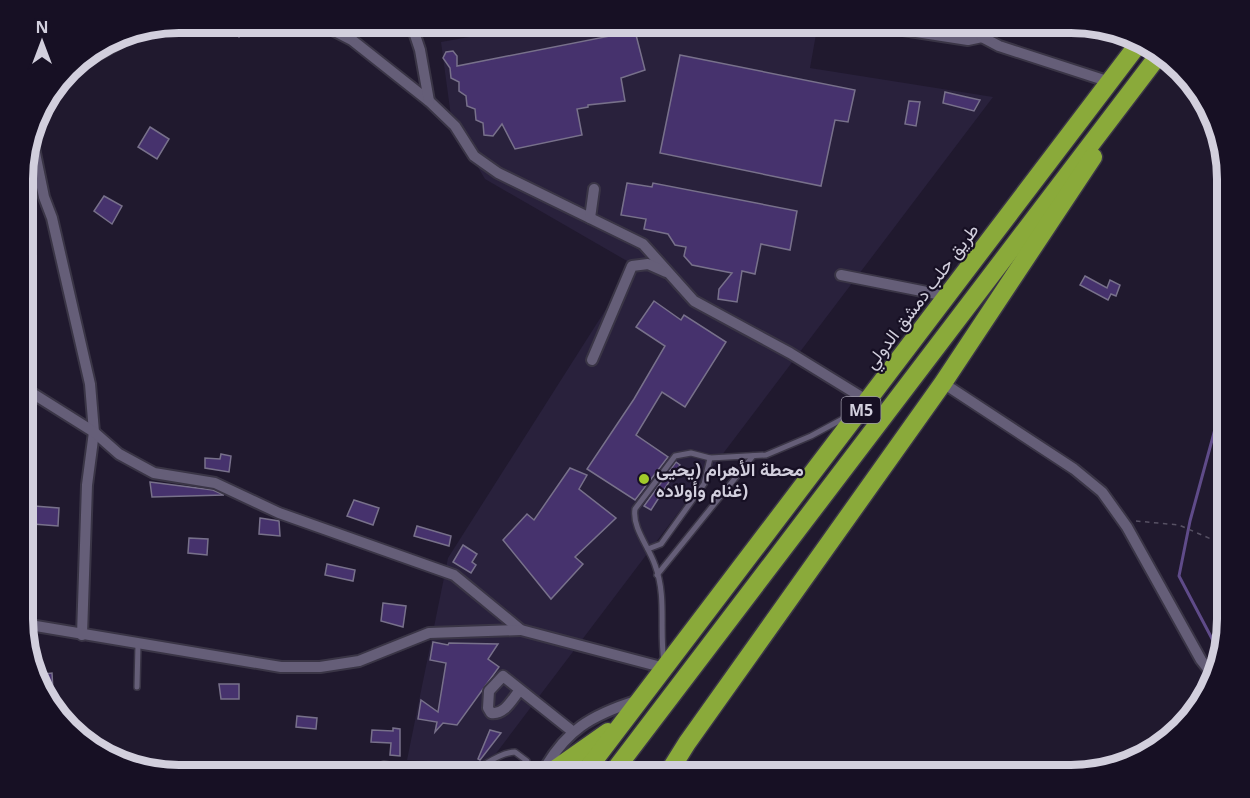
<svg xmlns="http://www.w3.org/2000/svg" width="1250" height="798" font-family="'Noto Sans',Vazirmatn,sans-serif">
<rect width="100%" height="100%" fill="#20192e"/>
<path fill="#29213c" d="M547,23h271l-8,45 183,29 -505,667 -81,-4 41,-202 186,-293 -149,-86 -33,-55 -11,-82z"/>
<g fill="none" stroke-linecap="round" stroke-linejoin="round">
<path stroke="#5f4b89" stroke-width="3" d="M1219,652l-40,-76 11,-55 37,-136"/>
</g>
<g fill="#46326d" stroke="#78718b" stroke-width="1.5">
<path d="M218,22h31l-10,15z"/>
<path d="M689,22h77v1l-26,10 -34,-5 -2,7 -16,-4z"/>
<path d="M635,31l10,39 -24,8 4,23 -37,4v2l-11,2 5,26 -67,14 -13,-25 -9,12 -9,-1 -1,-12 -7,-3 -1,-11 -8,-3 -1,-10 -7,-5v-9l-8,-4 -1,-10 -7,-10 3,-6 7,-1 4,5v10z"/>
<path d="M680,55l175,35 -7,32 -13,-2 -14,66 -161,-33z"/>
<path d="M945,92l17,4 18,4 -6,11 -31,-8z"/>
<path d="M909,101l11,1 -4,24 -11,-2z"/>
<path d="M150,127l19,12 -12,20 -19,-12z"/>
<path d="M627,183l25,4 1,-4 144,28 -7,39 -29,-6 -6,30 -13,-3 -5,31 -19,-3 1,-10 13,-16 -40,-8 -8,-9 2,-9 -11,-2 -7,-11 -24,-5 2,-10 -25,-4z"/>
<path d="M104,196l18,10 -10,18 -18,-13z"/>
<path d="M1085,276l22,12 3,-8 10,5 -4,11 -5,-2 -3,6 -28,-15z"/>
<path d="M654,301l27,19 3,-5 42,27 -41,65 -23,-15 -26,43 32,22 -33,43 -48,-31 47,-70 31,-53 -29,-19z"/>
<path d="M24,426l12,1 -3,18 -9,-1z"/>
<path d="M221,454l10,2 -2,16 -24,-4v-10l15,1z"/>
<path d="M676,462l4,3 -29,45 -7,-4z"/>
<path d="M570,468l17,7 -8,14 37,29 -41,39 8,7 -32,35 -48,-59 24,-26 7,6z"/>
<path d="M150,482l63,8 11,5 -72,2z"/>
<path d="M354,500l25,8 -6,17 -26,-9z"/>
<path d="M34,506l25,2 -1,18 -25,-2z"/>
<path d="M260,518l19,3 1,15 -21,-2z"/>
<path d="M417,526l34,10 -2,10 -35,-10z"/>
<path d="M189,538l19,1 -1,16 -19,-2z"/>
<path d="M463,545l14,9 -5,8 4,3 -5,8 -18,-11z"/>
<path d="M327,564l28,6 -2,11 -28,-6z"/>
<path d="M383,603l23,3 -3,21 -22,-6z"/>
<path d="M433,642l15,3 1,-2 49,1 -10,15 11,8 -42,58 -14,-2 -8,9 2,-10 -19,-3 3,-19 17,12 8,-49 -16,-3z"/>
<path d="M52,673l1,18 -11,1 -6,-17z"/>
<path d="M219,684h20v15h-18z"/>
<path d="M297,716l20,2 -1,11 -20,-2z"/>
<path d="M393,728l7,1v27l-10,-1 1,-12 -20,-1 1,-12 21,1z"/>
<path d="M490,730l11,3 -21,27 -2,-1z"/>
</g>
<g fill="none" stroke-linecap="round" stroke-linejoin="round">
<g stroke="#3a3546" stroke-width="8">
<g id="lane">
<path d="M648,549l13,-5 43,-60 6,-26"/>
<path d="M657,575l96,-119"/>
<path d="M664,662c-5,-33 3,-65 -9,-97 -6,-18 -23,-37 -20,-56l40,-53 16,-3 19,5 56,-3 45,-19 39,-21"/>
<path d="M137,687l1,-43"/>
<path d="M384,764l27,5 14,6"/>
<path d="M464,775c17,-6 33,-22 51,-23l12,9 3,14"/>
</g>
</g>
<g stroke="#3a3546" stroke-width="14">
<g id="street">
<path d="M319,23l33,17 77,61 26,25 19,30 24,17 145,71 51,57 96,52 78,48"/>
<path d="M411,23l9,27 9,51"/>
<path d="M858,23l110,17 14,-3"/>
<path d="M974,23l8,14 17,9 111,36"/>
<path d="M72,66l4,2c18,-14 41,-20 56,-36"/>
<path d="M36,118l-2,30 10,49 8,21 38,166 4,48 -7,53 -5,150"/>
<path d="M590,218l4,-29"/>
<path d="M841,275l106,21"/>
<path d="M592,360l40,-94 16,-2 18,8"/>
<path d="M943,383l131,86 28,23 25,35 74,133 11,14"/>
<path d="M24,388l70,44 25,22 35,19 61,10 64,30 175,62 67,55 144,38"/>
<path d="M24,624l257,43h39l39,-6 70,-28 92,-3"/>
<path d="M520,690c-8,9 -15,25 -29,23l-3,-5 1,-17 14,-15 69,55"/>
<path d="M541,775c24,-45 50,-60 98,-75"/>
</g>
</g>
<g stroke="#3a3546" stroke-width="21">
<g id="highway">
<path d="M547,775l61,-43"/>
<path d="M583,775l556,-732"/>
<path d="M611,775l550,-723"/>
<path d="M667,775l20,-32 256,-360 150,-226"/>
</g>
</g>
<path stroke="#575164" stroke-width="1.5" stroke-dasharray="4.5 4.5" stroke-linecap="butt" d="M1136,521l43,4 48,21"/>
<use href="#lane" stroke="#655e78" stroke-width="5"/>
<use href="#street" stroke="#655e78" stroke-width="10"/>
<use href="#highway" stroke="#8aaa3a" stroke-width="18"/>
</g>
<circle fill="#a1c92b" stroke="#171024" stroke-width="2" cx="644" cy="479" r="6"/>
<g text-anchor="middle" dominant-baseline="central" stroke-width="4.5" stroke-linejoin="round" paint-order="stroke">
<rect fill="#171024" stroke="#9a96a6" stroke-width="1.5" x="841.5" y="397" width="39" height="26" rx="4.5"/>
<g font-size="16" font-weight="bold" fill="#d2cfdd">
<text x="861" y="410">M5</text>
</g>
<g font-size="18" fill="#d2cfdd" stroke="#171024">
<text transform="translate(921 296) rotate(-53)">طريق حلب دمشق الدولي</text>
</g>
<g font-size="18" font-weight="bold" fill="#d2cfdd" stroke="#171024" text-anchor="start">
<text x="656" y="469">محطة الأهرام (يحيى<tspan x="656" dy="21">غنام وأولاده)</tspan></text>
</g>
</g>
<path d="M0 0H1250V798H0ZM179 33H1071A146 146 0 0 1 1217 179V619A146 146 0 0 1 1071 765H179A146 146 0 0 1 33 619V179A146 146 0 0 1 179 33Z" fill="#171024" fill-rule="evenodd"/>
<path fill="none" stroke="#d2cfdd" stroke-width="8" d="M179 33H1071A146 146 0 0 1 1217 179V619A146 146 0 0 1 1071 765H179A146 146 0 0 1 33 619V179A146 146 0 0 1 179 33Z"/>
<g transform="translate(42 42)" stroke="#171024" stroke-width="4.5" paint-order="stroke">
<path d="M0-4.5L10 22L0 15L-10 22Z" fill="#d2cfdd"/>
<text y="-9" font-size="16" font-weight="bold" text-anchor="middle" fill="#d2cfdd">N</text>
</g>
</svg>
